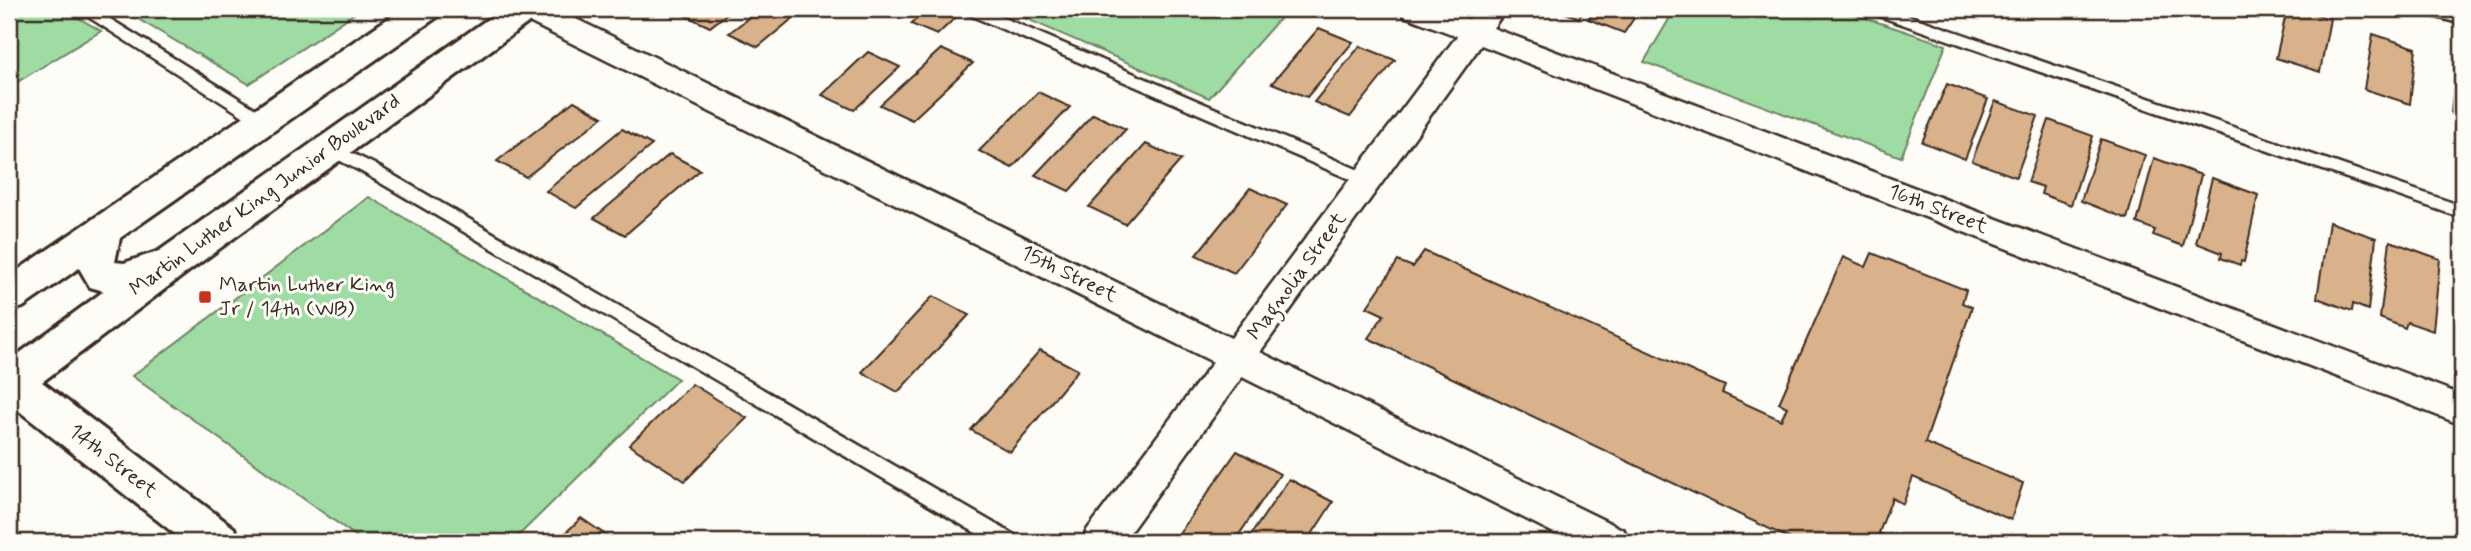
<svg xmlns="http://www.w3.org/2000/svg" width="2471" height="551" font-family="Mynerve,sans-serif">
<rect width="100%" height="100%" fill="#fdfcf7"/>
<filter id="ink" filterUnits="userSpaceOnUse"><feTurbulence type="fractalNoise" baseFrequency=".0143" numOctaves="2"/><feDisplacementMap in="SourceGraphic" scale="14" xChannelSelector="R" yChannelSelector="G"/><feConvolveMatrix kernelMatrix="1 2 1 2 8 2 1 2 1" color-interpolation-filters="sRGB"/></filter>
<g filter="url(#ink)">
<g fill="#9fdca4" stroke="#6d8361" stroke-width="2">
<path d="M9,9h54l38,22 -92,56z"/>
<path d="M121,9h240l-112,75z"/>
<path d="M1004,9h284l-79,89z"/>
<path d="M1675,9h164l107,36 -45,112 -257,-95z"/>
<path d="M369,197l309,182 -166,163h-148l-232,-166z"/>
</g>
<g fill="#d9b18a" stroke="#3b2a1e" stroke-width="2">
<path d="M688,9h45l-23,18 -28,-13z"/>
<path d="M760,9h44l-46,38 -29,-14z"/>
<path d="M927,9h9l20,8 -19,18 -26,-11z"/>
<path d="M1555,9h30l-6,9z"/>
<path d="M1595,9h45l-16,24 -36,-14z"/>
<path d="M2287,9h12l31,10 -10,53 -44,-14z"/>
<path d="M1319,28l34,14 -46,55 -35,-14z"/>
<path d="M2373,34l43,14 -6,56 -46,-15z"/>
<path d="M1360,46l35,14 -45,57 -36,-15z"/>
<path d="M941,49l32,14 -61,57 -32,-15z"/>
<path d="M868,52l32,15 -46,43 -32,-15z"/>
<path d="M2457,57l5,2v58l-11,-3z"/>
<path d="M1947,84l41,15 -23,60 -43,-17z"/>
<path d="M1038,92l32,15 -58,61 -33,-17z"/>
<path d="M574,101l29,16 -77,60 -29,-16z"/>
<path d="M1995,101l43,15 -22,61 -44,-16z"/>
<path d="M1093,114l33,15 -57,62 -34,-16z"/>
<path d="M2049,120l44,16 -22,69 -30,-11 2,-7 -15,-5z"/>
<path d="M622,129l30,16 -76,63 -30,-17z"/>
<path d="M2101,139l44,16 -18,64 -46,-18z"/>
<path d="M1146,144l35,16 -56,64 -36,-17z"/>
<path d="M670,154l30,16 -75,65 -31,-17z"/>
<path d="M2154,158l47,17 -18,71 -30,-11 2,-5 -18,-7z"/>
<path d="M2212,178l46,17 -14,67 -3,-1 -1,4 -19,-7 1,-5 -26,-10z"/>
<path d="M1250,188l37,17 -53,68 -38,-18z"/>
<path d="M2329,222l47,16 -8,72 -15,-6 -1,7 -35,-13z"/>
<path d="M2390,241l50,18 -7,72 -26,-9 -2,6 -25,-10z"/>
<path d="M1424,251l301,135 -3,7 59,27 6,-13 -8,-4 64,-146 23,10 6,-14 94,37 -4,13 10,4 -47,136 98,40 -12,37 -98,-43 -10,27 -11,-6 -13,35 4,2 -2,7h-84l-429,-204 16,-23 -17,-8 31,-46 15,6z"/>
<path d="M933,296l36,19 -71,77 -36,-20z"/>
<path d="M1040,350l38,20 -68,82 -39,-22z"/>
<path d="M692,384l55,34 -62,63 -56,-36z"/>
<path d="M1237,451l43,23 -46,68 -60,-1z"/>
<path d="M1289,479l44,23 -26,40h-61z"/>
<path d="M581,518l35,24h-60z"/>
</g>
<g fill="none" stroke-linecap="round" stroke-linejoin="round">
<g stroke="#3b2a1e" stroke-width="5">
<g id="lane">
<path d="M76,9h18l175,108 2,4 -2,4h-12z"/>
<path d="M963,9h20l390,167 2,4 -2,4h-12l-396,-171z"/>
<path d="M1868,9h22l572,197v12l-592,-205z"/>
<path d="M329,142l45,22 642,372 3,6h-28l-629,-370 -39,-20 -2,-4 2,-4z"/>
</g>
</g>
<g stroke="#3b2a1e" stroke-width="5">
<g id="street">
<path d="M513,9h39l20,8 659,321 226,-302 -53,-20 -4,-7h41l28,10 8,-10h29l-13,19 969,367v30l-981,-380 -221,307 364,178 5,12h-57l-330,-165 -119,165h-41l5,-12 126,-168 -696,-346z"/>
<path d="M2429,9h33v15l-29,-8z"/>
</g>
</g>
<g stroke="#3b2a1e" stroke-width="6">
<path id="secondary" d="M402,9h39l-4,8 -317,221 -5,24 9,1 35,-12 343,-242h38l-4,8 -350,256 -144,109 192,146 6,14h-55l-176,-139v-42l95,-70 -14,-4 -11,-19 -56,39 -14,5v-36z"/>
</g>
<use href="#lane" fill="#fdfcf7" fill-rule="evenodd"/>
<use href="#street" fill="#fdfcf7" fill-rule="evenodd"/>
<use href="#secondary" fill="#fdfcf7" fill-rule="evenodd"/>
</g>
</g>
<rect fill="#c8321e" stroke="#fdfcf7" stroke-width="2.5" x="198" y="290" width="14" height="14" rx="3.5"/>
<g text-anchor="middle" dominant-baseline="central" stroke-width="6" stroke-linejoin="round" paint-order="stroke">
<g font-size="21" fill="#3b2a1e" stroke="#fdfcf7">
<text transform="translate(265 195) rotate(-36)">Martin Luther King Junior Boulevard</text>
<text transform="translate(1938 209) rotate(21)">16th Street</text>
<text transform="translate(1069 274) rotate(26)">15th Street</text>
<text transform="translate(1297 276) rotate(-54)">Magnolia Street</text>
<text transform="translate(113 461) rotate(38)">14th Street</text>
</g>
<g font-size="21" fill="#3b2a1e" stroke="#fdfcf7" text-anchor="start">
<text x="219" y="285">Martin Luther King<tspan x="219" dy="24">Jr / 14th (WB)</tspan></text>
</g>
</g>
<rect width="2471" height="551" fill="none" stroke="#fdfcf7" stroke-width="35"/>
<rect x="18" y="18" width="2436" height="516" fill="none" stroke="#3b2a1e" stroke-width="2.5" filter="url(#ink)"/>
</svg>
